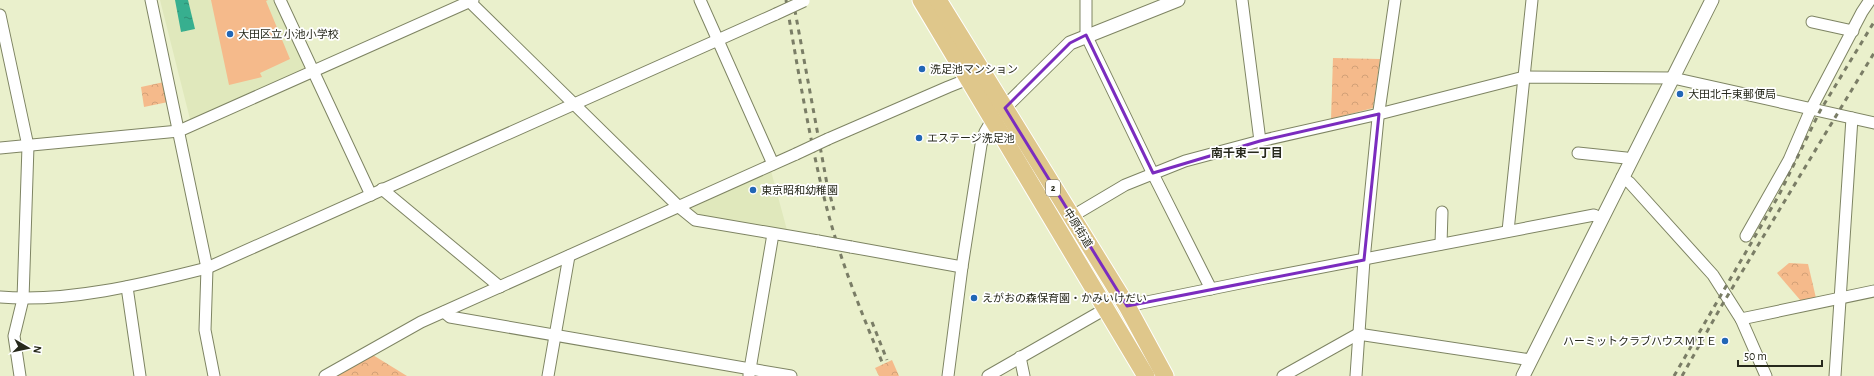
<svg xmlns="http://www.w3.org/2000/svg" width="1874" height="376" font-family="'Alegreya Sans','Noto Sans JP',sans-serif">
<defs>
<pattern id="park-crowns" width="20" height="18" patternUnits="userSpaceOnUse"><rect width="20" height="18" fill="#f5ba8b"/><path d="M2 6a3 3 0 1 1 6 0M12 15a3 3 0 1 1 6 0" fill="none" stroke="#d2a077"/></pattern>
<pattern id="water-ripples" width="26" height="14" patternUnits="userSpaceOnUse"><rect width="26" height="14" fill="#37af8f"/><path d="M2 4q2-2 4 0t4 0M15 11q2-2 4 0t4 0" fill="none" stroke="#2e8e74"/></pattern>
</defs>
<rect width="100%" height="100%" fill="#eaf0cc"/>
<g fill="#e0e8bc">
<path d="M160,0h116l30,68 -115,55z"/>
<path d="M771,171l16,59 -91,-15 -7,-6z"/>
</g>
<path fill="#f5ba8b" d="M211,0h57l-2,1 24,58 -30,14 2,4 -33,8z"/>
<g fill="url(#park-crowns)">
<path d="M1333,58l47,1 -7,49 -42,11z"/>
<path d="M164,82l4,20 -24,5 -3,-20z"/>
<path d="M1789,263l19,1 8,34 -15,3 -24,-28z"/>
<path d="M368,352l39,24h-83z"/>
<path d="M892,360l7,16h-20l-4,-8z"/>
</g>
<path fill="url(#water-ripples)" d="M175,0h13l7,29 -14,3z"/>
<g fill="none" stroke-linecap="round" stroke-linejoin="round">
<g stroke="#7e8463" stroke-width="13">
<g id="minor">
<path d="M151,0l56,268 -2,62 9,46"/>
<path d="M280,0l91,195"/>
<path d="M468,0l211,207 16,13 123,21"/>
<path d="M700,0l73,164"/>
<path d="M1086,0v35l67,139 58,115"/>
<path d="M1242,0l18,141"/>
<path d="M0,15l28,131 -5,153 -9,37 6,40"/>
<path d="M1812,22l41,9"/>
<path d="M828,139l120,-52 20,-8h5"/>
<path d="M0,148l179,-17 294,-131"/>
<path d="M1578,153l48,5 5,3"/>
<path d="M1622,177l8,6 83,92 28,44 25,57"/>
<path d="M382,189l118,98"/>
<path d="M1071,217l54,-32 60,-24 75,-20 119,-27 145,-37 149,1 201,45"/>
<path d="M1508,231l24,-231"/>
<path d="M1746,236l43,-76 22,-51 51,-97 8,-12"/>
<path d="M1441,244l1,-32"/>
<path d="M851,247l111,20"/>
<path d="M127,287l13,89"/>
<path d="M0,297c66,6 144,-13 207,-29l569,-254"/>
<path d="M1127,306l133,-27 334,-64 8,4"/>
<path d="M444,312l6,5 341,59"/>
<path d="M1741,319l133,-28"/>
<path d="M1020,357l4,19"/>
<path d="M749,375l24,-141"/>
<path d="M325,376l96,-54 375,-168"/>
<path d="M548,376l21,-120"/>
<path d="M948,376l14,-109 19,-122 4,-13 7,-12"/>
<path d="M988,376l119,-68"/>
<path d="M1283,376l75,-42 173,26"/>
<path d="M1356,376l8,-116 14,-142 17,-118"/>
<path d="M1835,376l17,-258"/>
</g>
</g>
<g stroke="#7e8463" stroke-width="15">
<g id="tertiary">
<path d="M998,114l72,-71 108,-43"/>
<path d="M1523,376l189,-376"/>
</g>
</g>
<g stroke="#fff" stroke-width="19">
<g id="primary">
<path d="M921,0l225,376"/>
<path d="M938,0l189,306 38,70"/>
</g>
</g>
<use href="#minor" stroke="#fff" stroke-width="11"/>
<use href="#tertiary" stroke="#fff" stroke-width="13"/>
<use href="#primary" stroke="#dfc78b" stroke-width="17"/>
<g stroke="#7a7d66" stroke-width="3" stroke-dasharray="5 5" stroke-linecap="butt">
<path d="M786,0c11,65 22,130 37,193 14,59 36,114 59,169"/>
<path d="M793,0l34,184 7,26"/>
<path d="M872,322l15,38"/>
<path d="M1674,376l105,-181 41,-84 54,-89"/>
<path d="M1682,376l40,-71 152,-252"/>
</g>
<g stroke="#7e8463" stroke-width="13" stroke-linecap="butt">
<g id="minor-bridge">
<path d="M776,14l28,-13"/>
<path d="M796,154l32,-15"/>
<path d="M818,241l33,6"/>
</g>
</g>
<use href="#minor-bridge" stroke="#fff" stroke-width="11"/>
</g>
<path fill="none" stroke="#7b2cbf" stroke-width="3" stroke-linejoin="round" d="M1086,35l67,138 107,-32 119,-27 -15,146 -237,46 -122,-198 65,-65z"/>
<g fill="#2166b6" stroke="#fff" stroke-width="1.5">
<circle cx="230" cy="34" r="4"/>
<circle cx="922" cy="69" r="4"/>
<circle cx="1680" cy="94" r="4"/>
<circle cx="919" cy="138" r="4"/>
<circle cx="753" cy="190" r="4"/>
<circle cx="974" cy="298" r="4"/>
<circle cx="1725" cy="341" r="4"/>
</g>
<g text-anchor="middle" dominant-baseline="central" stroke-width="3.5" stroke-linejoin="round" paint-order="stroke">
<rect fill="#fff" stroke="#686960" stroke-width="1" x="1046" y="180" width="14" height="16" rx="3"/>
<g font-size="10" font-weight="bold" fill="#27291c">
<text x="1053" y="188">2</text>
</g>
<g font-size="11" fill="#27291c" stroke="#fff" text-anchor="start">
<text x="238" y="34">大田区立 小池小学校</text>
<text x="930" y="69">洗足池マンション</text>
<text x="1688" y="94">大田北千束郵便局</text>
<text x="927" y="138">エステージ洗足池</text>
<text x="761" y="190">東京昭和幼稚園</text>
<text x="982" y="298">えがおの森保育園・かみいけだい</text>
<text x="1717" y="341" text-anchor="end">ハーミットクラブハウスＭＩＥ</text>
</g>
<g font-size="11" fill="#27291c" stroke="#fff">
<text transform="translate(1078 228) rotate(58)">中原街道</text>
</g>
<g font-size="12" font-weight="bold" fill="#27291c" stroke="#fff">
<text x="1247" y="153">南千束一丁目</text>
</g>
</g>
<g transform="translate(28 348) rotate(99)" stroke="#ffffff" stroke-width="3" paint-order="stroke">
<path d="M0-3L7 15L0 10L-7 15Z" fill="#27291c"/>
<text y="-6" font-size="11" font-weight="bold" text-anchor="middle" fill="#27291c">N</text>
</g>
<path d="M1738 360v6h84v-6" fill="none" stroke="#27291c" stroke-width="2"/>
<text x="1744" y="360" font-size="12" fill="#27291c" stroke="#ffffff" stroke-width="3" paint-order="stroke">50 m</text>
</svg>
